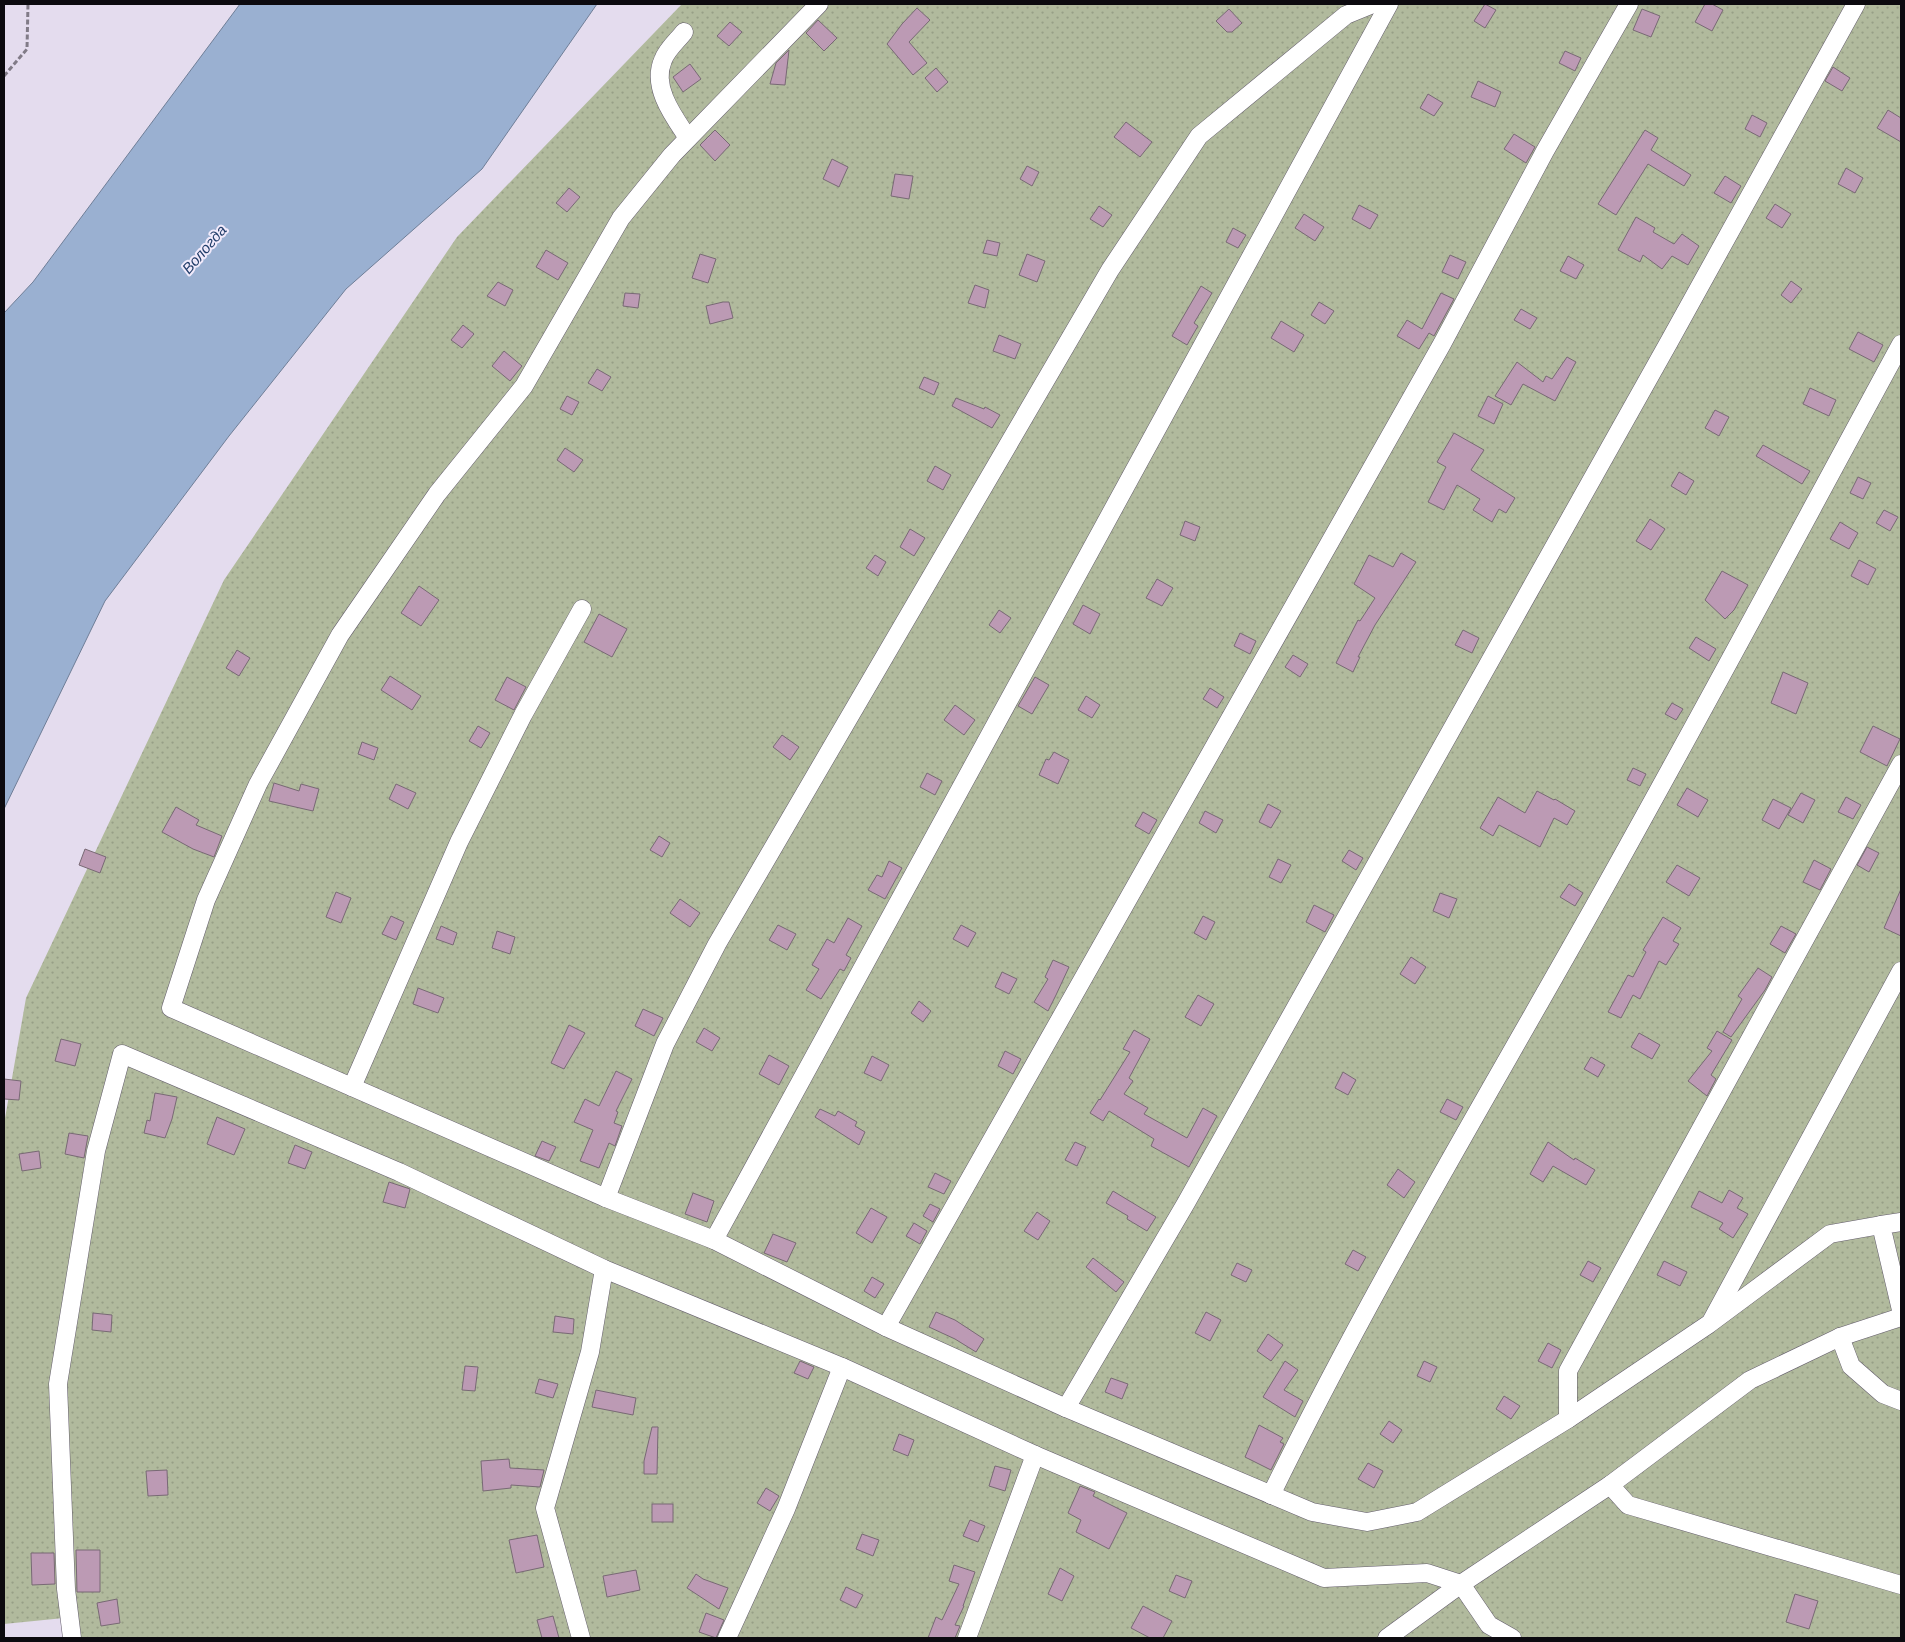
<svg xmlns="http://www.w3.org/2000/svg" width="1905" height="1642" font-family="Helvetica,sans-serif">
<defs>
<pattern id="park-dots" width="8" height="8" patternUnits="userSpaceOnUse" patternTransform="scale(1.25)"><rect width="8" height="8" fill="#b1ba9d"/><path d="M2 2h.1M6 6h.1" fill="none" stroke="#979f86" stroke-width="1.8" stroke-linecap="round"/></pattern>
</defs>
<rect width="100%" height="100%" fill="#e4dcee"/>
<path fill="url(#park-dots)" d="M682,4h1219v1634h-1835l-2,-20 -60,6v-500l22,-126 198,-418 233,-343z"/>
<path fill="#9ab0d1" stroke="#6f7e97" d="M240,4h357l-115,165 -136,120 -117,147 -124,165 -101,208v-496l29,-31z"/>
<g fill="#bc9ab4" stroke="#786974">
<path d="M1485,4l11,6 -11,18 -11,-7z"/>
<path d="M1705,4h7l11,6 -11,21 -17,-9z"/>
<path d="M917,8l13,12 -21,22 18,21 -14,12 -26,-31 15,-20z"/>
<path d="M1229,9l13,14 -10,9h-5l-11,-11z"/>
<path d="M1642,9l18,7 -9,21 -18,-7z"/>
<path d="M818,20l19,18 -13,13 -18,-18z"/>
<path d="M730,22l12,10 -13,14 -12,-10z"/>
<path d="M789,50l-4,35 -15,-1 6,-21z"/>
<path d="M1565,51l16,7 -6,13 -16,-8z"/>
<path d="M690,64l11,15 -18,13 -10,-15z"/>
<path d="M1833,67l17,11 -8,13 -17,-10z"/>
<path d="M936,68l12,14 -11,10 -12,-14z"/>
<path d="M1478,81l23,11 -6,15 -24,-10z"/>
<path d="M1428,94l15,9 -9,13 -14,-8z"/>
<path d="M1888,110l13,8v24l-24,-14z"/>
<path d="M1752,115l15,8 -7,14 -15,-8z"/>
<path d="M1126,122l26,20 -12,15 -26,-20z"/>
<path d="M715,130l15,15 -15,16 -15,-16z"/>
<path d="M1645,130l13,8 -7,12 40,25 -7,11 -36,-22 -32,51 -18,-11z"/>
<path d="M1514,134l21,13 -9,16 -22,-14z"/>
<path d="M832,159l16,8 -9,20 -16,-8z"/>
<path d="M1027,166l12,6 -7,14 -12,-7z"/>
<path d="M1846,168l17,10 -8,15 -17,-9z"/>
<path d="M895,174l18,2 -4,23 -18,-3z"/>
<path d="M1725,176l16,10 -10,17 -17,-10z"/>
<path d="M569,188l11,9 -13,15 -11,-9z"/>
<path d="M1775,204l16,10 -9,14 -16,-10z"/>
<path d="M1359,205l19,10 -8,14 -18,-10z"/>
<path d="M1099,206l13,9 -9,12 -13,-8z"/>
<path d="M1304,214l20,13 -9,14 -20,-13z"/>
<path d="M1636,217l19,11 -2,4 21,12 8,-10 17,12 -11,19 -16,-9 -10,13 -19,-14 -3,7 -22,-12z"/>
<path d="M1233,228l13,7 -8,13 -12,-6z"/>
<path d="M987,240l13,3 -3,13 -14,-3z"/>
<path d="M546,250l22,13 -10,17 -22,-13z"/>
<path d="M700,254l16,5 -8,24 -16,-5z"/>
<path d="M1027,254l18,7 -8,21 -18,-7z"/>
<path d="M1450,255l16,7 -8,17 -16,-7z"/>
<path d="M1568,256l16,9 -8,14 -16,-8z"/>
<path d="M1791,281l11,8 -11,14 -10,-8z"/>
<path d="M498,282l15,8 -8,16 -18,-10z"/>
<path d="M975,285l14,5 -4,18 -17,-5z"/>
<path d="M1201,286l11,7 -18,30 4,3 -11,19 -15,-9z"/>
<path d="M625,293l15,1 -2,14 -15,-2z"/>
<path d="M1441,293l13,6 -20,37 -5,-3 -10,16 -22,-13 10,-16 15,9z"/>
<path d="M723,302h6l4,16 -23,6 -4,-18z"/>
<path d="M1319,302l15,9 -9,13 -14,-9z"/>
<path d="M1521,309l16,9 -7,11 -16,-9z"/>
<path d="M1281,321l23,14 -10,17 -23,-14z"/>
<path d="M463,325l11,9 -12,14 -11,-8z"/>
<path d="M1858,332l25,13 -9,17 -25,-13z"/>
<path d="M999,335l22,9 -6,15 -22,-8z"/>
<path d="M504,351l18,15 -12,15 -18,-15z"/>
<path d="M1567,357l9,5 -21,39 -32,-17 -12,21 -16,-9 22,-34 26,20 3,-6 6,3z"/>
<path d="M597,369l14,8 -9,14 -14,-8z"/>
<path d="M924,377l15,6 -5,12 -15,-7z"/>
<path d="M1810,388l26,12 -7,16 -26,-12z"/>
<path d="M567,396l12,6 -7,13 -12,-6z"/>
<path d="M1488,396l15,8 -9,20 -16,-8z"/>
<path d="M956,398l28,11 1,-2 15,8 -8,13 -40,-22z"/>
<path d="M1715,410l14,7 -10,19 -14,-8z"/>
<path d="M1454,433l30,17 -13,20 44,28 -9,15 -7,-4 -7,13 -19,-12 7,-11 -23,-14 -13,25 -16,-8 18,-35 -9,-5z"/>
<path d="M1763,445l47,26 -8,13 -46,-28z"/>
<path d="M565,448l18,12 -9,12 -17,-12z"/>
<path d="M935,466l16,9 -8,15 -16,-9z"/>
<path d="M1679,472l15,9 -8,14 -15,-9z"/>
<path d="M1858,477l13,6 -8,16 -13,-6z"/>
<path d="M1884,510l14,7 -8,14 -14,-8z"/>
<path d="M1650,519l15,10 -14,21 -15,-9z"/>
<path d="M1185,521l15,6 -5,14 -15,-6z"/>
<path d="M1840,522l18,11 -9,16 -19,-10z"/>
<path d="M910,529l15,9 -11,18 -14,-9z"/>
<path d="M1401,553l15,9 -41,63 -17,32h2l-7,15 -17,-9 22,-43 2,1 15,-23 -21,-14 15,-29 24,12z"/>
<path d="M875,555l11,7 -8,14 -12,-8z"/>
<path d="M1859,560l17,9 -8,16 -17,-9z"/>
<path d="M1722,571l26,14 -14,25 -9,9 -20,-19z"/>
<path d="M1157,579l16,9 -11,18 -16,-8z"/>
<path d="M419,586l20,14 -18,26 -20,-13z"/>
<path d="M1083,605l17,9 -10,20 -17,-10z"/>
<path d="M999,610l12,8 -11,15 -11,-8z"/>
<path d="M599,614l28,15 -15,28 -28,-15z"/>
<path d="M1463,630l16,8 -7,15 -17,-8z"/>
<path d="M1240,633l16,8 -6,13 -16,-8z"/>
<path d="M1696,637l20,12 -7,12 -20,-13z"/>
<path d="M237,650l13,8 -11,18 -13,-8z"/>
<path d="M1293,655l15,9 -8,13 -15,-10z"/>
<path d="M1783,672l25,11 -12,31 -25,-11z"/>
<path d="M390,676l31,20 -9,14 -31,-20z"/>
<path d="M507,677l19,10 -12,23 -19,-10z"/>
<path d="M1035,677l14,8 -17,29 -14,-8z"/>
<path d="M1210,688l14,9 -7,11 -14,-9z"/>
<path d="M1086,696l14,9 -8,13 -14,-8z"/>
<path d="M1672,703l11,6 -7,11 -11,-6z"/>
<path d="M955,705l20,15 -11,15 -20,-15z"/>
<path d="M478,726l12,7 -9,15 -12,-7z"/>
<path d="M1873,726l27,13 -13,27 -27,-14z"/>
<path d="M782,735l17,12 -9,13 -17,-13z"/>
<path d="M362,742l16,6 -4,12 -16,-6z"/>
<path d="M1054,752l15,8 -11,24 -19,-9 7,-16 3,1z"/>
<path d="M1633,768l13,6 -6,12 -13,-6z"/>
<path d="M927,773l15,8 -7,14 -15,-8z"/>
<path d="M274,783l25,8 2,-7 18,5 -6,22 -44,-10z"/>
<path d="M396,784l20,9 -8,16 -19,-10z"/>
<path d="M1687,788l21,12 -10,17 -21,-12z"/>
<path d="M1537,791l17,9 1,-1 20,12 -8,14 -13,-7 -14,29 -41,-22 -6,11 -13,-8 18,-31 27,16z"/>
<path d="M1801,793l14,7 -12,23 -15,-8z"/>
<path d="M1846,797l15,8 -8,14 -15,-7z"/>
<path d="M1773,799l18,9 -12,21 -17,-9z"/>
<path d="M1268,804l13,7 -10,17 -12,-6z"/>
<path d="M176,807l23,13 -3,5 26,11 -8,21 -21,-8 -31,-17z"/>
<path d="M1205,811l18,9 -7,13 -17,-10z"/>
<path d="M1143,812l14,8 -8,14 -14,-8z"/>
<path d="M659,836l11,7 -8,14 -12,-7z"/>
<path d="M1867,847l12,6 -10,19 -12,-7z"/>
<path d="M85,849l21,8 -6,16 -21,-8z"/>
<path d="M1349,850l14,8 -7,12 -14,-9z"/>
<path d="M1278,859l13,6 -10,18 -12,-6z"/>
<path d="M1814,860l17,9 -11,21 -17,-8z"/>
<path d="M889,861l13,7 -17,31 -17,-9 9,-15 5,2z"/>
<path d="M1677,865l23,13 -11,18 -23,-14z"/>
<path d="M1569,884l14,9 -8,13 -15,-9z"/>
<path d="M1901,889v47l-17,-8z"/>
<path d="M336,892l15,6 -10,25 -15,-6z"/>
<path d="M1440,893l17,6 -8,19 -16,-7z"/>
<path d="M680,899l20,14 -10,14 -20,-14z"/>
<path d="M1314,905l20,10 -9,17 -19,-10z"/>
<path d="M391,916l13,6 -8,18 -14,-6z"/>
<path d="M1203,916l12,6 -9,18 -12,-7z"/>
<path d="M1663,917l18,11 -8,13 6,3 -13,21 -7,-4 -19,38 -7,-4 -12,23 -13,-6 20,-37 5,2 13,-25 -3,-2z"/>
<path d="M848,918l14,8 -16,29 5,3 -7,13 -4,-2 -19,30 -15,-9 13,-21 -7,-4 15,-26 7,4z"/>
<path d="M778,925l18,9 -9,16 -18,-10z"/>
<path d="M961,925l15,8 -8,14 -15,-8z"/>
<path d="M441,926l16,7 -4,12 -17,-6z"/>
<path d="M1781,926l15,8 -11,19 -15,-9z"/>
<path d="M497,931l18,6 -5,17 -18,-6z"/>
<path d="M1411,957l15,10 -11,17 -15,-10z"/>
<path d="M1053,960l16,7 -13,28 -8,16 -14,-9 14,-23 -3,-2z"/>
<path d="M1758,968l14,9 -7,13 -34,47 -8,-5 19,-33 -4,-3z"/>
<path d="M1002,972l15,7 -8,15 -14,-7z"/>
<path d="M418,988l26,10 -6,15 -25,-9z"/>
<path d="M1198,995l16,9 -13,22 -16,-9z"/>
<path d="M919,1001l12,10 -8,11 -12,-9z"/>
<path d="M643,1009l20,9 -9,18 -19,-10z"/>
<path d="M569,1025l16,8 -21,36 -13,-6z"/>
<path d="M704,1028l16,10 -8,13 -16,-9z"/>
<path d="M1134,1030l16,9 -21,39 4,3 -9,13 24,14 -4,6 43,24 16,-30 14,8 -28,51 -38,-21 3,-7 -45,-28 -6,10 -13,-8 9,-14 1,1 30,-48 -7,-3z"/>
<path d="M1717,1031l15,9 -21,35 5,4 -9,17 -19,-15 24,-30 -5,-3z"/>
<path d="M1639,1033l21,12 -8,14 -21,-12z"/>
<path d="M61,1039l20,5 -6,22 -20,-5z"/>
<path d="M1005,1051l16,8 -8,15 -15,-8z"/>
<path d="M769,1055l20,11 -10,19 -20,-11z"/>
<path d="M872,1056l17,9 -8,16 -17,-8z"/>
<path d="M1591,1057l14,8 -7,12 -14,-8z"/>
<path d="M616,1071l16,8 -16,32 2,1 -4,11 8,3 -7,20 -6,-3 -10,25 -19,-7 13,-31 -19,-8 11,-23 14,7z"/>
<path d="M1343,1072l13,8 -8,15 -13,-7z"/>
<path d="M4,1079l17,2 -2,19 -15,-1z"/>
<path d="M155,1093l22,4 -5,22 -7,19 -21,-5 3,-13 3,1z"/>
<path d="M1447,1099l16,8 -7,13 -16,-8z"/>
<path d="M820,1109l15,7 3,-5 19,11 -2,4 10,6 -6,13 -44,-28z"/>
<path d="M217,1117l28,12 -11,26 -27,-11z"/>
<path d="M69,1133l19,3 -4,22 -19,-4z"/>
<path d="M542,1141l14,6 -7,14 -14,-5z"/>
<path d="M1075,1142l11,5 -9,19 -12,-6z"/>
<path d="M1548,1142l26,18 1,-2 20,12 -9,15 -33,-19 -10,16 -13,-8z"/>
<path d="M295,1145l17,7 -7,17 -17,-6z"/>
<path d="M39,1151l2,17 -19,3 -3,-17z"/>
<path d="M1398,1169l17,13 -11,16 -17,-13z"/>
<path d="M935,1173l16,8 -7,13 -16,-7z"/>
<path d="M389,1182l21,7 -5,19 -22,-6z"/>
<path d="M1729,1190l14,8 -6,10 11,6 -15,24 -14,-9 4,-6 -32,-16 8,-16 23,12z"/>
<path d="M1113,1191l43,26 -9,14 -20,-12 1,-3 -22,-13z"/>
<path d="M693,1193l21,8 -7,21 -22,-8z"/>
<path d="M930,1204l10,5 -7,13 -10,-6z"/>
<path d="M871,1208l16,9 -15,26 -16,-10z"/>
<path d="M1037,1212l13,9 -12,19 -14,-9z"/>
<path d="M914,1223l13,8 -7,13 -14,-8z"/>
<path d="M773,1234l23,9 -9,19 -23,-9z"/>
<path d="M1353,1250l13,7 -8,14 -13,-7z"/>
<path d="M1093,1258l31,24 -8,10 -30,-25z"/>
<path d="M1588,1261l13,7 -8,14 -13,-7z"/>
<path d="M1664,1261l23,11 -7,14 -23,-11z"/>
<path d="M1237,1263l15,7 -6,12 -15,-7z"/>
<path d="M872,1277l12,7 -9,14 -11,-7z"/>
<path d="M936,1312l19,8 29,19 -8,13 -21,-13 -26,-12z"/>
<path d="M1206,1312l15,8 -11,21 -15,-8z"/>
<path d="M93,1313l19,2 -1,17 -19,-2z"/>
<path d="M555,1316l19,3 -1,15 -20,-2z"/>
<path d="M1268,1334l15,11 -12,16 -14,-10z"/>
<path d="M1548,1343l13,7 -9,18 -14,-7z"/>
<path d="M800,1361l14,6 -6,12 -14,-6z"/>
<path d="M1285,1361l13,9 -14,20 19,11 -8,16 -32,-20z"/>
<path d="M1424,1361l13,6 -7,15 -13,-6z"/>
<path d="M465,1366l13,1 -3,24 -13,-1z"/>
<path d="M1111,1378l17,6 -6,15 -17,-7z"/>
<path d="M539,1379l19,5 -5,14 -18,-5z"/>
<path d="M596,1390l40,8 -3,17 -41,-8z"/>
<path d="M1504,1396l16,10 -9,13 -15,-10z"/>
<path d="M1389,1421l13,9 -9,13 -13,-9z"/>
<path d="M1259,1425l24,13 -3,4 4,2 -13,26 -26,-13z"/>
<path d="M652,1427h6l-1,47h-13v-13z"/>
<path d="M899,1434l15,6 -6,16 -15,-6z"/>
<path d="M509,1459l1,9 34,2 -4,17 -29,-2v3l-28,3 -2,-30z"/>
<path d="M1368,1463l15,8 -9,17 -16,-9z"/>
<path d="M995,1466l16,4 -6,21 -16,-5z"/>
<path d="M167,1470l1,25 -20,1 -2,-25z"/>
<path d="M1080,1486l15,6 -2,4 34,17 -18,36 -33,-17 5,-12 -13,-7z"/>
<path d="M766,1488l13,8 -9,15 -13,-8z"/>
<rect x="652" y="1504" width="21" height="18"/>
<path d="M970,1520l15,6 -7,16 -15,-6z"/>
<path d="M862,1534l17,6 -6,16 -17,-7z"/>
<path d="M537,1535l7,32 -28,6 -7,-33z"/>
<path d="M76,1550h24v42h-23z"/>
<path d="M31,1553h23l1,31 -23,1z"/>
<path d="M954,1565l21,7 -12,34h1l-9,19 5,1 -5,12h-27l8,-21 6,3 17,-36 -10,-3z"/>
<path d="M1060,1568l14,8 -12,25 -14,-7z"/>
<path d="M636,1570l4,20 -33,7 -4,-21z"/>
<path d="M696,1574l7,5 25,9 -9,21 -32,-21z"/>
<path d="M1176,1575l16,6 -7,17 -16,-7z"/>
<path d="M846,1587l17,8 -7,13 -16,-8z"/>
<path d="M1795,1594l23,7 -9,28 -23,-7z"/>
<path d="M117,1599l3,24 -19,3 -4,-23z"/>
<path d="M1143,1606l29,15 -9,17h-13l-19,-10z"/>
<path d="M706,1613l18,7 -8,18 -17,-6z"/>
<path d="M553,1616l6,22h-17l-5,-18z"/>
</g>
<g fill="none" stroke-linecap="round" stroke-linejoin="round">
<g stroke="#645d6c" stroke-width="19">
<g id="minor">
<path d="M819,4l-147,151 -51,63 -97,168 -87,108 -97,141 -82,149 -52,116 -35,108 435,190 108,42 172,87 180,81 246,104 55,10 50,-10 151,-93 141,-95 121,-90 51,-9"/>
<path d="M684,32c-6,8 -17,17 -21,28 -12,27 11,57 25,78"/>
<path d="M352,1087l107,-245 64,-127 59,-106"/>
<path d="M606,1198l59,-154 52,-100 393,-674 89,-134 147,-121 27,-11"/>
<path d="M1901,1222l-20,3 20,85"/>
<path d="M714,1240l675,-1236"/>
<path d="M1712,1320l189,-349"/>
<path d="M886,1327l556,-983 103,-193 84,-147"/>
<path d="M1840,1337l11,29 32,28 18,7"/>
<path d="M1066,1408l120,-205 483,-861 187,-338"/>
<path d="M1568,1419v-48l333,-607"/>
<path d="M1610,1485l18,20 273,80"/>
<path d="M1271,1495c94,-193 205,-379 311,-567 109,-193 213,-389 319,-584"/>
<path d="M72,1638l-6,-49 -8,-205 38,-233 26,-97 277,118 205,97 238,98 193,88 289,123 103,-5 34,11 28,41 23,13"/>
<path d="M581,1638l-36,-130 45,-156 14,-83"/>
<path d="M727,1638l59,-129 56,-142"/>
<path d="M967,1638l68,-183"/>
<path d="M1387,1638l74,-54 149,-99 140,-105 90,-43 61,-20"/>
</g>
</g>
<path stroke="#817b87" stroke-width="3" stroke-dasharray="5 2.5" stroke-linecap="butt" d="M4,76l23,-27 1,-45"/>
<use href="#minor" stroke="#fff" stroke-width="18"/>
</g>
<g text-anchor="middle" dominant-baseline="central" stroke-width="4" stroke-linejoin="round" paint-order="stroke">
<g font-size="15" font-style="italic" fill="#223e6a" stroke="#f1eafb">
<text transform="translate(204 249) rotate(-49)">Вологда</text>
</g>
</g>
<rect width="1905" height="1642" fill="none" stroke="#0c0a0f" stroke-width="10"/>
</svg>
